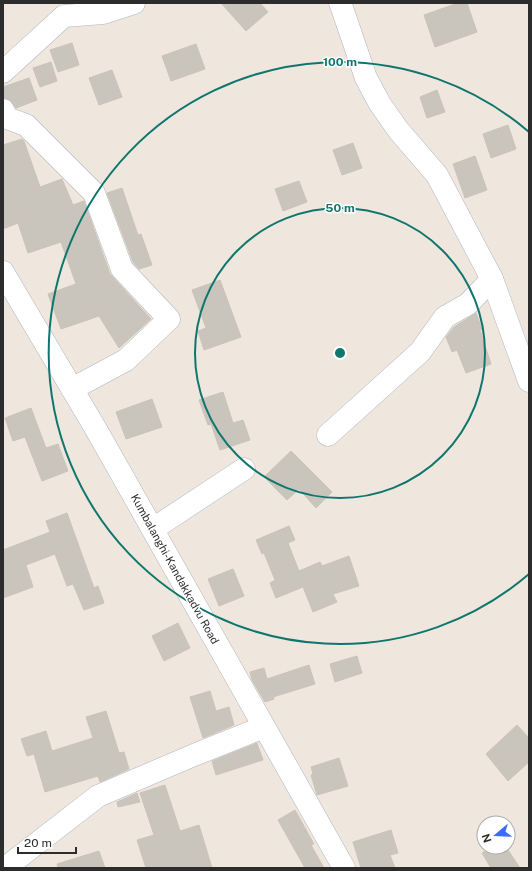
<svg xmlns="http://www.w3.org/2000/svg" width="532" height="871" font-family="'Public Sans',sans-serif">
<rect width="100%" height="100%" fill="#efe7de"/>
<g fill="#cac5bc" stroke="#cbc3b7">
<path d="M221,3h39l8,9 -22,19z"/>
<path d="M458,3h9l10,29 -42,15 -11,-32z"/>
<path d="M72,43l7,22 -21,7 -8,-22z"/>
<path d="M196,44l9,25 -34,12 -9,-25z"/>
<path d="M51,62l6,19 -17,6 -7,-19z"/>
<path d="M112,70l10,27 -23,8 -10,-27z"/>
<path d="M29,78l8,22 -21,8 -6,-8 -7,-2v-11z"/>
<path d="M437,90l8,22 -18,6 -7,-21z"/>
<path d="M508,125l8,24 -25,9 -8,-24z"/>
<path d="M22,139l2,2 16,46 22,-8 11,26 11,-4 26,73 41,45 -32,29 -20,-32 -38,13 -13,-35 28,-10 -15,-42 -33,11 -10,-30 -15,6v-84z"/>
<path d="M353,143l9,25 -20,7 -9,-25z"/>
<path d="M475,156l12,34 -22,8 -12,-34z"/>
<path d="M299,181l8,21 -24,9 -8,-22z"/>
<path d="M122,188l16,47 3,-1 11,31 -13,4 -6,-7 -26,-69z"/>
<path d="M220,280l21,57 -37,13 -6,-19 8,-3 -14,-38z"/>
<path d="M476,313l6,16 -2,1 11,34 -25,9 -9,-23 -5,2 -6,-15 8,-10z"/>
<path d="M223,392l10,31 10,-3 7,20 -30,10 -9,-26 -3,1 -9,-25z"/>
<path d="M152,399l10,28 -36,12 -10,-27z"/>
<path d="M31,408l15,40 12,-4 10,27 -26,10 -17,-44 -12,4 -8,-23z"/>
<path d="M291,451l41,41 -16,16 -17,-19 -12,11 -23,-23z"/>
<path d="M67,513l27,75 4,-2 6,17 -20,7 -11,-26 -6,2 -12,-32 -29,11 7,22 -30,11v-48l47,-18 -4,-11z"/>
<path d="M289,526l6,14 -7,3 11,28 21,-9 2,4 27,-10 10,30 -26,8 4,8 -24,10 -10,-25 -27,11 -6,-15 5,-3 -11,-27 -2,1 -6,-14z"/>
<path d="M233,569l11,27 -25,10 -11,-27z"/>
<path d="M178,623l12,25 -26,13 -12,-25z"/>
<path d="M357,656l5,17 -27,9 -5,-18z"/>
<path d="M309,665l6,19 -42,13 1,2 -9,3 -13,-22 -2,-8 14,-4 3,11z"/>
<path d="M210,691l6,20 13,-4 5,18 -31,13 -13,-41z"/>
<path d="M106,711l13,42 5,-1 5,17 -29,13 -2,-6 -53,16 -11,-38 -7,2 -6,-17 25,-8 6,20 41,-13 -7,-21z"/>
<path d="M517,725l12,13v24l-21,19 -22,-27z"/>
<path d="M257,743l6,17 -47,15 -4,-14z"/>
<path d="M339,758l9,28 -31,9 -6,-20 2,-1 -2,-7z"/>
<path d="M165,785l15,46 19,-6 13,43h-66l-9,-28 17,-5 -14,-42z"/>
<path d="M137,793l3,9 -22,5 -1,-5z"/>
<path d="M295,810l19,34 -3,1 13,23h-19l-27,-48z"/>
<path d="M391,830l7,23 -8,2 5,13h-34l-8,-26z"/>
<path d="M491,847h15l14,21h-29l-9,-15z"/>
<path d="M99,851l6,17h-47l-1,-4z"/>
</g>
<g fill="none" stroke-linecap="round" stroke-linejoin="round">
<g stroke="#b1b5c1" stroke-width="23">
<g id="street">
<path d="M340,3l2,5 24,70 14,26 19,27 38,44 55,104 37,102"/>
<path d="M3,72l61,-56 39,-3 31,-10"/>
<path d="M3,110l4,8 19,7 68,68 28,76 47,50 -43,41 -54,29"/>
<path d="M328,435l92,-83 25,-35 23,-13 24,-25"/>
<path d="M153,529l91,-60"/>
<path d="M5,868l93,-72 96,-41 70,-28"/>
</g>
</g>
<g stroke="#b1b5c1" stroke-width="23">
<path id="secondary" d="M3,272l94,159 247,437"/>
</g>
<use href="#street" stroke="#fff" stroke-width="22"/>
<use href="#secondary" stroke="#fff" stroke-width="22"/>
</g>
<g fill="none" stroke="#0f766e" stroke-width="2">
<circle cx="340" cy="353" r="145"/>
<path d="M529 574A291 291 0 1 1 529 132"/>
</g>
<g text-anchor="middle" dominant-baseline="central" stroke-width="3" stroke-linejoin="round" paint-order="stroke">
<g font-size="11" fill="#2c2c2c" stroke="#fff">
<text transform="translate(175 569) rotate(61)">Kumbalanghi-Kandakkadvu Road</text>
</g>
</g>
<circle cx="340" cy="353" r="6" fill="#0f766e" stroke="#fff" stroke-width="2"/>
<g font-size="12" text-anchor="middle" font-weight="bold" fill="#0f766e" stroke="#fff" stroke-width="3" stroke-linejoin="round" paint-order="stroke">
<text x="340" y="66">100 m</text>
<text x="340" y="212">50 m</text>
</g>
<rect width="532" height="871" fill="none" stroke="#2c2c2c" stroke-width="8"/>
<g transform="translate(496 835) rotate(251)"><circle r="19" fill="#ffffff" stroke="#ababab"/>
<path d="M0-3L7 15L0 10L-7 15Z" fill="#3b6cff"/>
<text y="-6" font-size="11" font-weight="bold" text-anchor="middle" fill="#2c2c2c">N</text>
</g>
<path d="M18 847v6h58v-6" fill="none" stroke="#2c2c2c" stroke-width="2"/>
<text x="24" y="847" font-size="12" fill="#2c2c2c" stroke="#ffffff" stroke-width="3" paint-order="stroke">20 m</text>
</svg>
